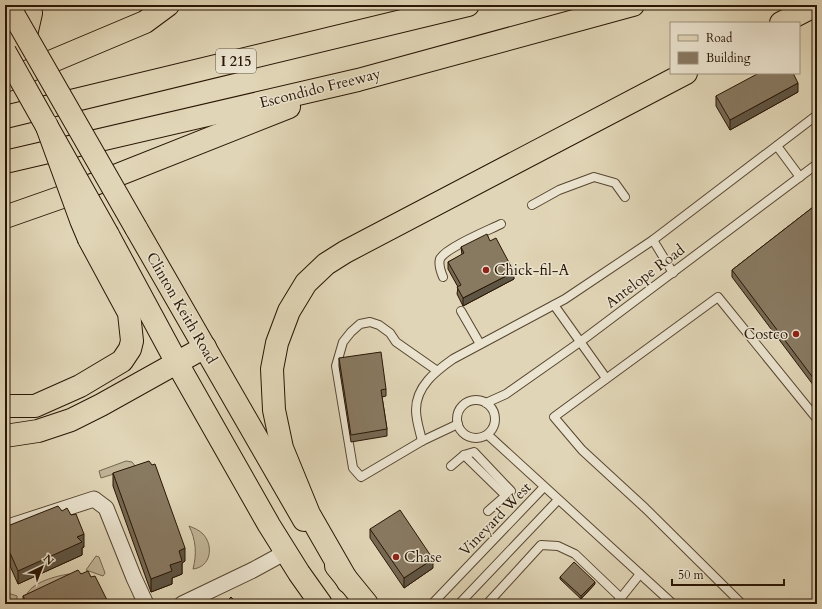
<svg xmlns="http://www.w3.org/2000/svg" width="822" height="609" font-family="Cardo,serif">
<rect width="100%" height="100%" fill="#e0d5b6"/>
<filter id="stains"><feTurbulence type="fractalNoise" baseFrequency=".005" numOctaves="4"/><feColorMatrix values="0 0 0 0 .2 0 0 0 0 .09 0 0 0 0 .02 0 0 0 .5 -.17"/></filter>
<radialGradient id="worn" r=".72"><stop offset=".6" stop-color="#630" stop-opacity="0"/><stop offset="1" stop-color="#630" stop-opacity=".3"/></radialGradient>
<g fill="#c1b598" stroke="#75664e">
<path d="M126,461l6,1 4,5 -35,11 -2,-7z"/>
<path d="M189,526c5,2 10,4 14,8 11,12 8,33 -10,35 4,-15 3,-29 -4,-43z"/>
<path d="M96,556l3,1 6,16 -2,3 -17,-6z"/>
<path d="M69,574l3,2 -30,17 -15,1c6,-12 29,-18 42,-20z"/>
<path d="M5,592l12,4v3l-3,5h-9z"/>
</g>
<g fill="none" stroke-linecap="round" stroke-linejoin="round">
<g stroke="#574631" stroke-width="10">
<g id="service">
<path d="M777,146l23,31"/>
<path d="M532,205l27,-15 35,-13 21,6 10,14"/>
<path d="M653,240l20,33"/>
<path d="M443,277c-2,-5 -5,-12 -3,-18 5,-11 49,-29 61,-35"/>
<path d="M554,305l52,73"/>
<path d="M461,311l19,33"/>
<path d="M436,370l-40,-28 -6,-9 -11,-8 -9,-3 -10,2 -9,8 -8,10 -7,24 17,102 8,9 61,-36 36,-17"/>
<circle cx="476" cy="419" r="19"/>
<path d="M486,403l20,-9 74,-52 237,-178"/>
<path d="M488,435l185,169"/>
<path d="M422,441c-2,-10 -6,-20 -6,-31 0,-24 20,-39 37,-51l112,-60 88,-59 164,-125"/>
<path d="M464,455l42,41"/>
<path d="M451,466l13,-11 10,-3 37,39 -23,20"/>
<path d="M432,604l112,-117"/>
<path d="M459,604l99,-104"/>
<path d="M487,604l54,-59 17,1 17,8 46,44"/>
<path d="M616,604l24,-30"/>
<path d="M742,604l-97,-96 -63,-58 -28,-33 164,-120 99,122"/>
</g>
</g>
<g stroke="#574631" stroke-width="17">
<g id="minor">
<path d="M5,528l89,-29 12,9 28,70 12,26"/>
<path d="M182,604l71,-34 33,-18"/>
</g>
</g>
<g stroke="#291605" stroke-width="24">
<g id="primary">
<path d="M136,228l168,292"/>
<path d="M108,235l69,128 92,162 30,48 22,31"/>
<path d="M336,566l31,38"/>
</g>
</g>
<g stroke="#291605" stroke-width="24">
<g id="motorway">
<path d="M781,23l35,-18"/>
<path d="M26,35l5,-22 -2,-8"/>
<path d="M5,81l140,-59 23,-17"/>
<path d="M5,117l463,-112"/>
<path d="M5,162l353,-82 275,-75"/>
<path d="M5,217l57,-20 227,-90"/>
<path d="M5,406h30l45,-20 42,-25 8,-12 2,-8 -3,-28 -40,-74"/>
<path d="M5,436l33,-5 33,-11 30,-15 104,-58"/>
<path d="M348,582l-39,-68 -27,-66 -8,-38 -2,-41 5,-26 12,-32 17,-28 20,-19 19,-12 341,-179"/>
</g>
</g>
<use href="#service" stroke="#ebe4d0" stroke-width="8"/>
<use href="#minor" stroke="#ebe4d0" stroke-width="15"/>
<use href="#primary" stroke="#e0d5b6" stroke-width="22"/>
<use href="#motorway" stroke="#e0d5b6" stroke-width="22"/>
<g stroke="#291605" stroke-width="24" stroke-linecap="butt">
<g id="primary-bridge">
<path d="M11,10l125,218"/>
<path d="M5,52l103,183"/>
</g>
</g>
<g stroke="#291605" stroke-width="24" stroke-linecap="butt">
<path id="motorway-bridge" d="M46,124l35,96 8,19"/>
</g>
<use href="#primary-bridge" stroke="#e0d5b6" stroke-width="22"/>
<use href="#motorway-bridge" stroke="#e0d5b6" stroke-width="22"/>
</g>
<g fill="#756853" stroke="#291605">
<path d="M798,92l-68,38 -14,-24v-10z"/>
<path d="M817,204v186l-85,-113v-7z"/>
<path d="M490,241l24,38 -51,27 -6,-12 1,-7 -10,-18v-7l14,-7 -1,-8z"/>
<path d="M339,358l47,31v7l-4,1 5,32v7l-36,6 -12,-76z"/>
<path d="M113,473l72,88 -3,2v11l-10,4v6l-21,8 -38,-106z"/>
<path d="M62,511l22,36 -2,1v7l-64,29 -8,-18 -5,-39z"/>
<path d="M370,529l63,39 -29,20 -34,-50z"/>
<path d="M81,574l10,3 18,27h-86v-8z"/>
<path d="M560,577l35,7 -14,15 -21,-20z"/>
</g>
<g fill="#5f5544" stroke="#291605">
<path d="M798,83v9l-68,38v-10z"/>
<path d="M514,272v7l-51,27v-8z"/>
<path d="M84,534v13l-2,1v7l-64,29v-13l59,-34z"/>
<path d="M185,548v13l-3,2v11l-10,4v6l-21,8v-13l19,-14 9,-14z"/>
<path d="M10,553v13l-5,2v-13z"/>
<path d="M433,559v9l-29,20v-10z"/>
<path d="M595,582v2l-14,15v-3z"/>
</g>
<g fill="#887961" stroke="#291605">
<path d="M759,73h34l5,10 -68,37 -14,-24z"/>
<path d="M817,204v179l-85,-113z"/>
<path d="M487,234l3,7 6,-3 18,34 -51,26 -6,-11 4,-2 -13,-23 16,-9 -3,-6z"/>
<path d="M381,352l5,37 -5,1 6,39 -36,6 -12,-77z"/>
<path d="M149,461l3,4 3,-1 30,84 -6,3 3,10 -12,4 2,6 -21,8 -38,-106z"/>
<path d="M58,506l4,5 5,-3 4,7 5,-1 8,20 -7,3 5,5 -64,29 -8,-18 -5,2v-28z"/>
<path d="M400,510l33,49 -29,19 -34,-49z"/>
<path d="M574,562l21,20 -14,14 -21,-19z"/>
<path d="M78,570l3,4 7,-3 3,6 4,-1 14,28h-82l-4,-8z"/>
<path d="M231,597l7,7h-18l5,-5 2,2z"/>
<path d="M522,599l5,5h-10z"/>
</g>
<g fill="#8f2418" stroke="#ebe4d0" stroke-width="1.5">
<circle cx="486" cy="270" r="4"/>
<circle cx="796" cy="334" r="4"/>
<circle cx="396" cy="557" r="4"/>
</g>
<g text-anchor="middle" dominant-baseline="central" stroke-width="3" stroke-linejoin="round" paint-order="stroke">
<rect fill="#ebe4d0" stroke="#635442" stroke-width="1" x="216" y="49" width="40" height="24" rx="3"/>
<g font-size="14" font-weight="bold" fill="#291605">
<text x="236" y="61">I 215</text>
</g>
<g font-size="15" fill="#291605" stroke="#ebe4d0">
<text transform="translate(320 88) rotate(-14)">Escondido Freeway</text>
<text transform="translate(645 276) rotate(-37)">Antelope Road</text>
<text transform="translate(182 308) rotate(60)">Clinton Keith Road</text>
<text transform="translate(495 519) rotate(-46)">Vineyard West</text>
</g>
<g font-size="15" fill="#291605" stroke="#ebe4d0" text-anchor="start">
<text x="494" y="270">Chick-fil-A</text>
<text x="788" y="334" text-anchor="end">Costco</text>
<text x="404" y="557">Chase</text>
</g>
</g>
<rect width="822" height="609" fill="none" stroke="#e0d5b6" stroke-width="20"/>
<rect x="6" y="6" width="810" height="597" fill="none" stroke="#291605" stroke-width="2"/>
<rect x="10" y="10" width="802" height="589" fill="none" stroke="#291605"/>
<rect x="670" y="22" width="130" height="52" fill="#ebe4d0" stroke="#9d927f"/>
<rect x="678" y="35" width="20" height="6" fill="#e0d5b6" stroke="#9d927f"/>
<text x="706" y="42" font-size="12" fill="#291605">Road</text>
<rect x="678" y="52" width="20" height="12" fill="#887961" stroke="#9d927f"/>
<text x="706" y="62" font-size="12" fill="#291605">Building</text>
<g transform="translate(42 567) rotate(43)" stroke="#ebe4d0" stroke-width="3" paint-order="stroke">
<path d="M0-3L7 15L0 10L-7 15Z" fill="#291605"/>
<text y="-6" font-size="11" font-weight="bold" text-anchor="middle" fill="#291605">N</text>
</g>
<path d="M672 579v6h112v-6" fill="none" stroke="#291605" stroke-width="2"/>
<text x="678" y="579" font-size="12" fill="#291605" stroke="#ebe4d0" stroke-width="3" paint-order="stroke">50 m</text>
<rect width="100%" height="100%" filter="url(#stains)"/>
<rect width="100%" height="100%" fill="url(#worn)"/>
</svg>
